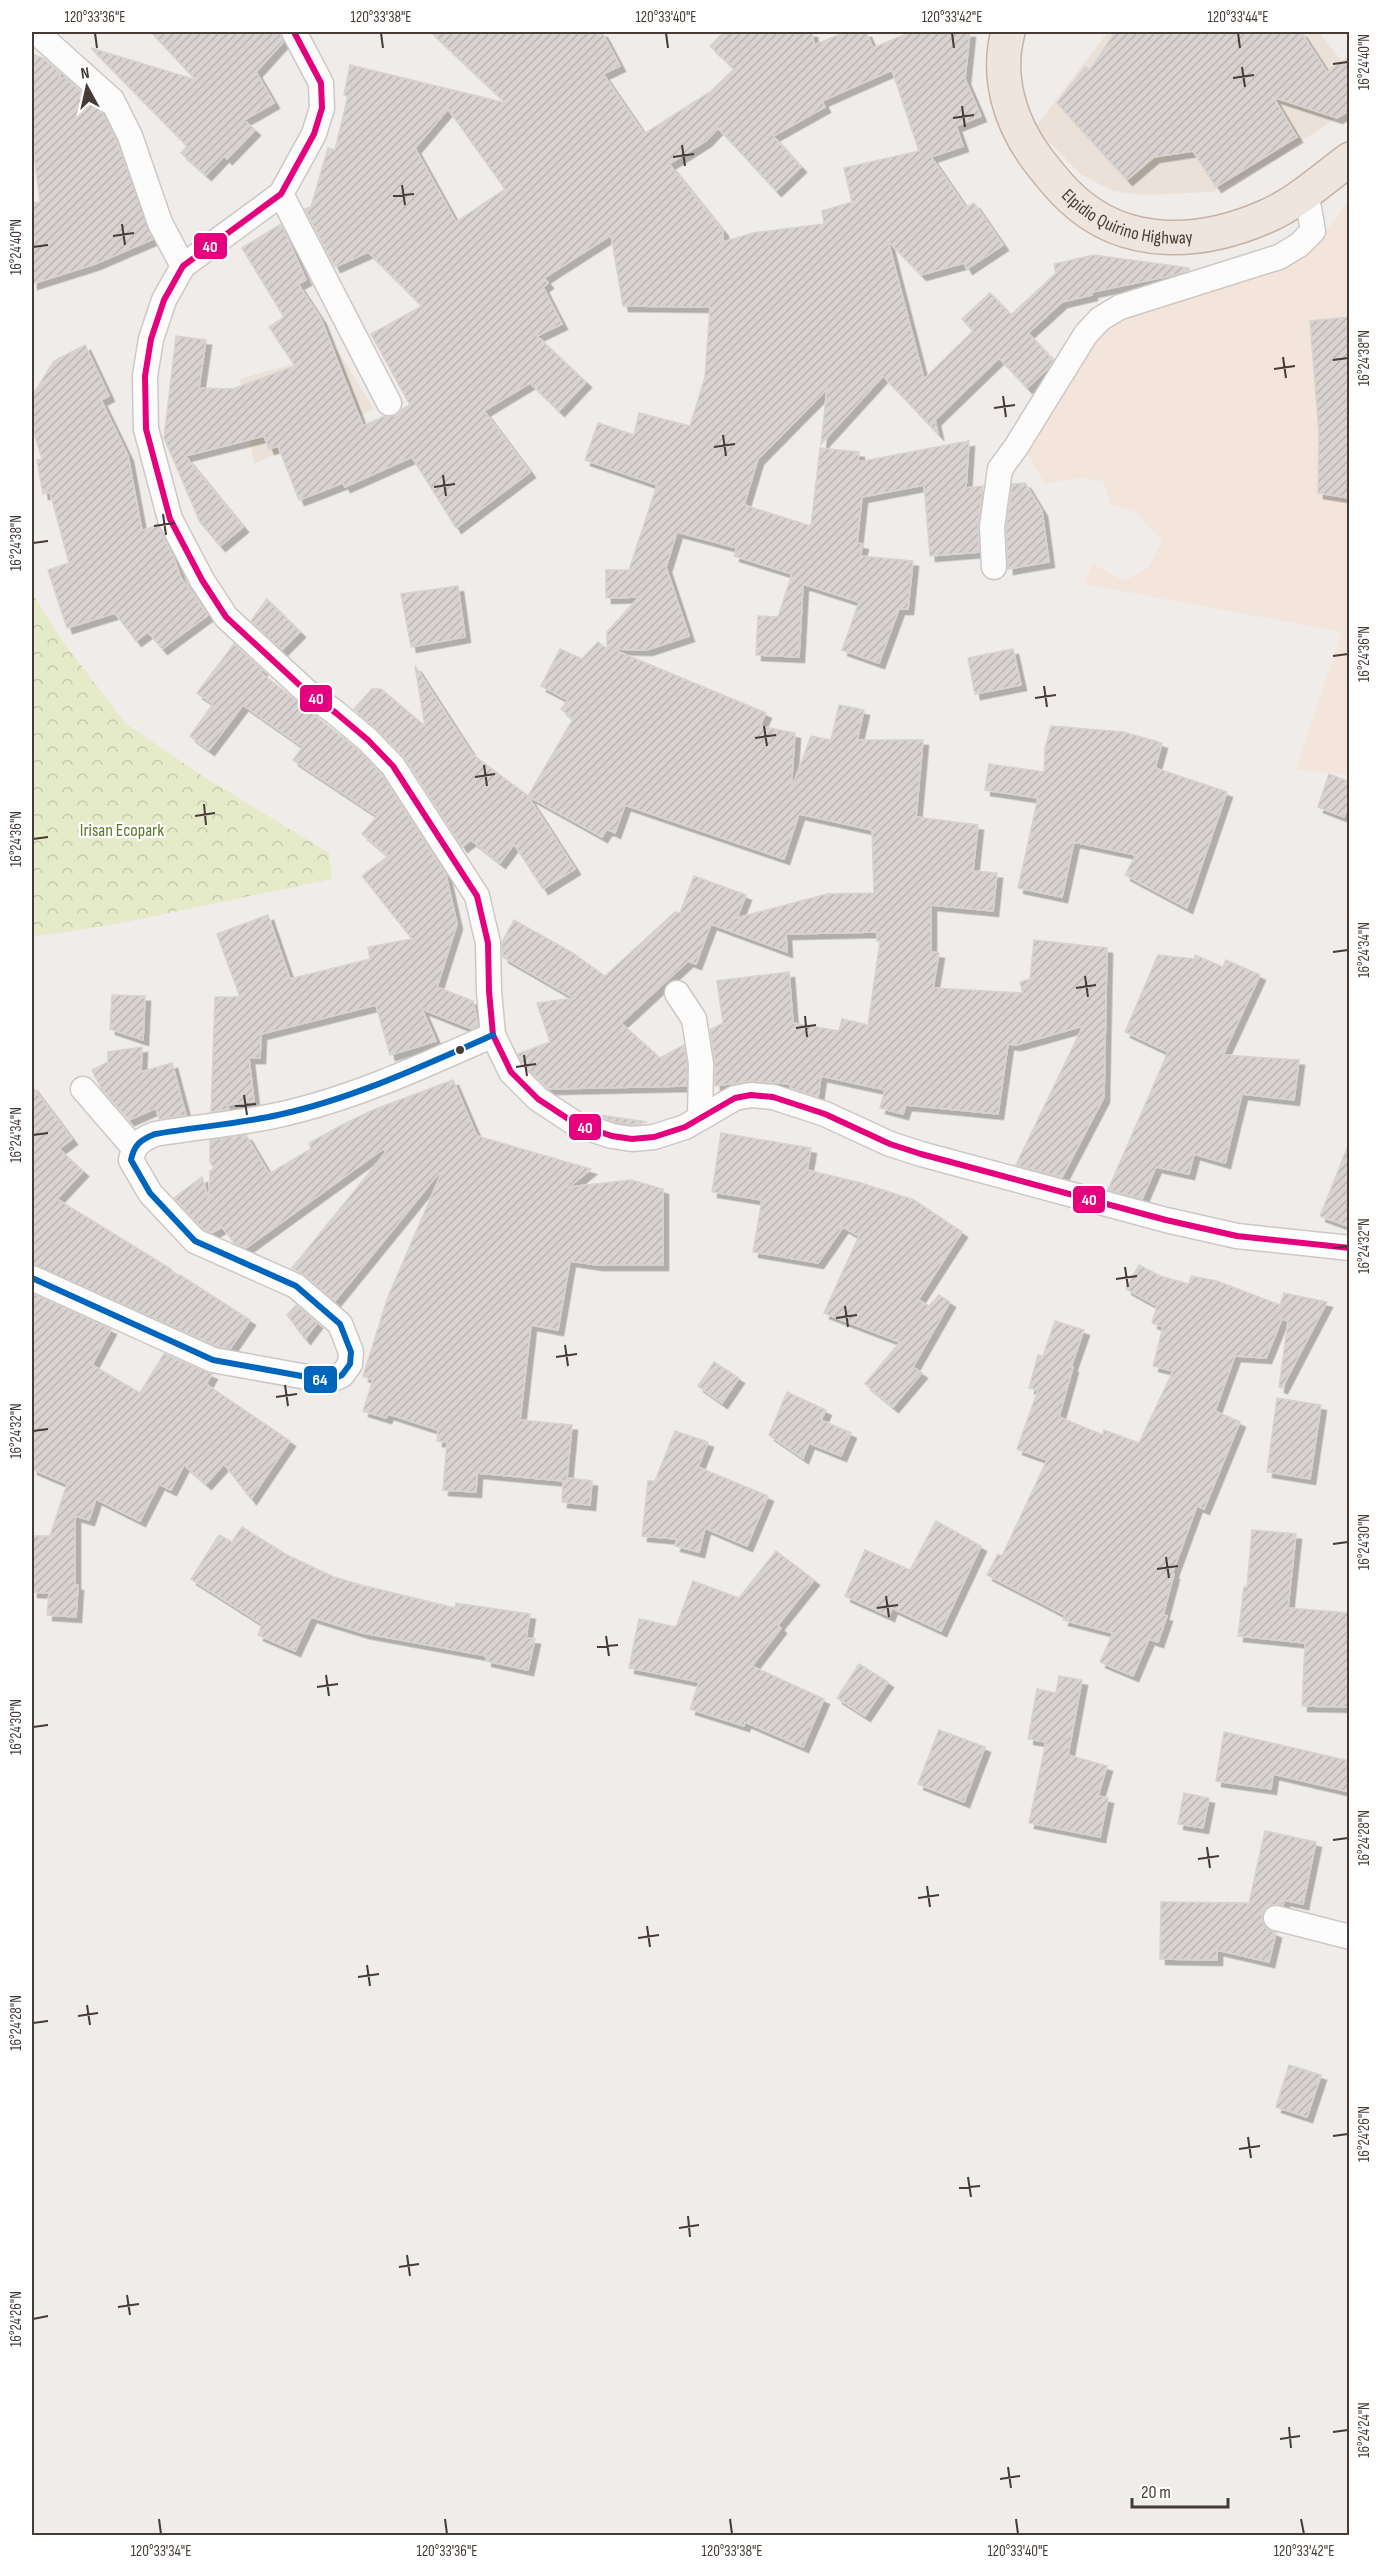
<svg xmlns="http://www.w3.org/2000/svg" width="1381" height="2567" font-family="'Sofia Sans Condensed',sans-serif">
<defs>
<pattern id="park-crowns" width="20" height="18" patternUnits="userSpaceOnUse" patternTransform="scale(1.5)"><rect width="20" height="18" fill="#e5eac9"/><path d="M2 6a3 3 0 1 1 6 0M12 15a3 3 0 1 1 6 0" fill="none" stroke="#c6caad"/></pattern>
<pattern id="building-hatch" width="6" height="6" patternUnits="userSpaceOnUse" patternTransform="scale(1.5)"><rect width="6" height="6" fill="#d8d3d0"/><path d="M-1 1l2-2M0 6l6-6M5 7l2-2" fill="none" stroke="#bbb6b3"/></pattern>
<filter id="shadow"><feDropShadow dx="5.5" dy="5.5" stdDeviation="0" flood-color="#0004"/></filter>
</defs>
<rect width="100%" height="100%" fill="#f0ece9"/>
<path fill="#f3e4dc" d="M1349,198v577l-53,-5 46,-138 -258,-48 9,-20 31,17 25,-14 13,-27 -27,-28 -24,-7 -8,-24 -23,-3 -35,6 -18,-31 79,-129 215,-87 14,-16z"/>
<g fill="#ebe1d8">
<path d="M1108,32h211l30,38v39l-72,49 -46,26 -20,8 -69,3 -29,-4 -33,-17 -45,-47z"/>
<path d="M338,351l36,58 -120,55 -14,-85z"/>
</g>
<path fill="url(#park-crowns)" d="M32,593l29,46 64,84 79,54 125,76 3,26 -216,45 -84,13z"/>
<g fill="url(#building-hatch)" stroke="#d8d3cf" stroke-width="1.5" fill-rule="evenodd" filter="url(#shadow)">
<path d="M151,32h129l3,10 -27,30 18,31 -30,17 11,10 -28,29 -3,-3 -18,19 -25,-22 6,-7 -96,-98 105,32z"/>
<path d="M431,32h171l18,34 -17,8 41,60 66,-42 24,-23 -24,-23 14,-14h88l2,13 32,-13h20l7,16 38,-16h59l-5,47 16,37 -25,10 7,20 -32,11 35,51 8,-5 29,42 -36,24 -3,-6 -43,12 -33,-34 36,138 49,-48 -11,-12 28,-26 21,22 45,-42 -2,-9 40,-9 95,13v2l-10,4 -87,18v3l-30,7 -34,31 25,27 -4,7 -22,21 -28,-30 -64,62 3,14 -55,-58 -62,68 6,-55 -69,70 -14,46 67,21 9,-78 39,4 -1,10 111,-21 -3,47 17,-2 -5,39 1,27 -49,4 -6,-71 -62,12 -5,46 6,1 -3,12 53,5 -5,48h-9l-20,54 -37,-13 17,-48 -56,-18 -4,73 -43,-2 2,-39 20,1 14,-43 -58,-18 3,-8 -60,-16 -11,35 23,69 -42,14 -35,-1 154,64 -6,13 35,7 -4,57 20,-54 20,4 8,-35 25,5 -7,30h66l-7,77 62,8 -5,46 24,2 -4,38 -62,-6v47l8,1 -6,35 90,5 -3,-11 10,-3 4,-39 73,8 -3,149 -42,80 -46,-12 67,-139 -67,19 -8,-1 -10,70 -92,-9 -3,9 -23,-6 5,-18 -64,-14 -3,21 -28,-9 1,-4 -39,-3 -37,5v-24l-5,-32 13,-7 -6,-42 72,-9 4,51 46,8 3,-12 26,6 12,-84h-3v-9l-91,2 1,18 -76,-28 -15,40 -8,-3 -67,62 39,35 24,-13 3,20 -1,21 -137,3 -26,-25 -5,-10 32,-12 -13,-39 37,-5 -71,-41 -1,-15 12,-22 57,32 34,24 70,-64 5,1 14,-37 52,19 -9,23 90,-24 47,-1 -2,-63 -73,-16 -15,45 -159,-54 -10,28 -8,-4 -5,8 -74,-41 45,-77 -12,-10 7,-9 -27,-14 19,-37 22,10 16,-17 9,7v-17l32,-35 -33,1v-28h23l28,-85 -72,-25 13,-37 36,12 5,-22 51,13 15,-49 5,-70 -87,-1 -12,-71 -67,43 4,5 -5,4 19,37 -25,12 49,46 -27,29 -29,-28 -46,28 46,61 -74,56 -44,-71 -67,30 -2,-4 -44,17 -21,-54 -9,3 -5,-13 -79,20 58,71 -23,19 -20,-24 -36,-84 12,-102 30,4 -7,48 34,1 62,-23 -26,-39 15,-10 -42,-69 39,-24 25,56 -8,4 23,35 42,107 22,-10h10l7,-7 8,-4 -39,-71 51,-28 -54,-54 -33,15 -30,-58 6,-2 17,-59 7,2 13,-54 -4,-1 6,-30 156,38zM892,70l27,81 -75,17 8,34 -30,9 2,13 -71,9 -33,10 3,-3v-9l-54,-67 37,-23 12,-13 58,63 25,-24 -28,-31 52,-29 -3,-6zM448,109l57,80 -49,33 -41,-74z"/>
<path d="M1115,32h186l26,40 23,-15v53l-13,8 -64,-21 24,40 -81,50 -23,-36 -39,6 -27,23 -70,-77 28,-36 5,3z"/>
<path d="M32,54l11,4 17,15 -1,4 8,2 33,30 17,33 36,97 -58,25 -63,20v-81l8,-1 -8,-63z"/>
<path d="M1350,317v181l-32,-5 1,-61 -9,-111z"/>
<path d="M85,345l24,51 -8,4 27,56 14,75 15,-6 16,31 8,22 27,37 -46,34 -14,-17 -12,9 -21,-28 -48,15 -19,-58 21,-7 -19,-71 -7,2 -6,-34 5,-1 -10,-33v-30l22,-35z"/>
<path d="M1025,483l17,28 7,51 -41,7 -2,-41 6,-44z"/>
<path d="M458,586l7,51 -54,10 -10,-53z"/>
<path d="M267,599l33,33 -18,18 -31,-29z"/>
<path d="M234,644l28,26 -2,2 98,78 24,25 64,100 11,49 -20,63 36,14 5,25 -6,3 -50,-20 14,32 -46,14 -14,-50 -115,29 -1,24h-11l5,43 -27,4 2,4 -18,3 4,-115h25l-23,-63 51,-19 22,64 80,-20 -2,-12 44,-8 -50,-63 26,-20 -26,-22 15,-18 -84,-56 10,-13 -60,-42 -34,45 -19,-14 23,-32 -16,-11z"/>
<path d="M1013,649l8,36 -46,9 -7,-36z"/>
<path d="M415,666l57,88 55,41 48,74 -32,20 -29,-45 -14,19 -29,-23 -9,7 -57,-89 -27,-28 -24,-21 18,-20h9l44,37z"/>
<path d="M1051,726l72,6 39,11 -7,25 72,24 -40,116 -62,-33 11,-20 -62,-13 -12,55 -44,-9 20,-90 -53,-8 4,-26 55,8 1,-24z"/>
<path d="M1329,774l21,8v19l-6,16 -26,-10z"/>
<path d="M1158,955l36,4 1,-4 28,12 3,-7 34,15 -37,80 76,5 -5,40 -52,-6 -17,69 -31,-9 -5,20 -33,-7 -14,32 -34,-9 60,-138 -43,-20z"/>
<path d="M112,995l33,1 -2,44 -33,-11z"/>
<path d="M142,1047l-1,25 31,-9 14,52 -27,4 -3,-11 -27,12 -28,-32 -9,-18 16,-8v-10z"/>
<path d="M453,1080l24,56 114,33 -22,18 62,-7 32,9v76h-66l-27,-4 -12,69 -27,-5 -11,95 52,5 -5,53 25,3 -2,24 -28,-3 1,-21 -86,-8 -1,19 -33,-2 4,-48 -10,-1 1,-11 -50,-16 -2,4 -23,-7 10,-31 -10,-4 25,-79 53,-123 -2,-1 -104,128 -30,-26 -13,-7 94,-116 -3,-3 -137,99 -12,-5 -12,-16 -10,6 -9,-4 -29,-31 28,-21 7,23 1,-29 4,-3 -4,-6v-22l36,-5 23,39 42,-25 -2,-6 37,-20 27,-13z"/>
<path d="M32,1086l40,53 -13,10 24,22 -26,28 114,70 6,8 3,-2 70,45 -20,29 -13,-3 -185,-82z"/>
<path d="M587,1113l60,9 -15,3 -17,-3z"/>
<path d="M721,1133l90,15 -4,22 54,13 53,17 48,32 -44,68 11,6 10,-11 11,7 -37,65 9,6 -29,34 -28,-23 35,-42 -76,-29 35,-77 -16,-9 -25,36 -65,-11 9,-52 -50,-8z"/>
<path d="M1348,1146h2v81l-30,-11z"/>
<path d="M1139,1265l21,11 29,8 2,-8 26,5 63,24 4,-12 43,9 -45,86 -3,-1 9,-66 -6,-2 -16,39 -31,-2 -20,55 25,11 -36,87 -7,-3 -25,68h2l-11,41 4,1 -9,26 -9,-3 -16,37 -33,-14 13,-29 -50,-13 2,-5 -78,-40 11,-21 4,2 45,-96 -30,-11 21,-59 -9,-2 9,-33 5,1 12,-35 29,9 -13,37h2l-14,50 44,18 1,-5 35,13 34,-72 -20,-5 10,-39 -11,-4 5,-17 -31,-17z"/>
<path d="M32,1293l79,36 -19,36 48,28 24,-39 48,20 -6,10 84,57 -39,58 -27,-35 -18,20 -22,-19 -13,25 -12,-6 -19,37 -44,-22 -7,21 -14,-4v69h3l-2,32 -29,-2 2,-22 -17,-1v-56h18l17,-52 -35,-15z"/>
<path d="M296,1305l21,18 -12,16 -18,-24z"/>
<path d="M714,1362l25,16 -17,25 -24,-17z"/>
<path d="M787,1392l39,18 -5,10 30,13 -10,23 -32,-13 -6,15 -34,-23z"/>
<path d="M1277,1398l44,7 -11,74 -43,-7z"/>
<path d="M675,1431l33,11 -10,25 70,29 -21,50 -42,-18 -6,24 -24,-6 2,-7 -35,-3 6,-55h7z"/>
<path d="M936,1521l45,25 -40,85 -49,-23 -3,8 -44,-20 20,-46 45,20z"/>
<path d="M242,1527l45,28 47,22 27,8 94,23 1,-5 74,11 -4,24 9,1 -7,31 -42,-9 1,-5 -124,-23 -52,-16 -16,34 -37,-16 4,-11 -71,-45 28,-44 13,7z"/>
<path d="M1252,1530l44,4 -8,74 62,5v94l-48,-1 3,-63 -67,-7 6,-49h3z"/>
<path d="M776,1551l38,29 -36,45 3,3 -29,38 72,33 -21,48 -58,-25 -1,4 -54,-17 9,-27 -70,-14 10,-49 37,8 17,-46 46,17z"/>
<path d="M859,1664l29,18 -23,34 -28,-18z"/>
<path d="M1059,1676l23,4 -14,75 39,11 -9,30 10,2 -8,39 -71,-14 17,-81 -18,-3 9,-50 19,4z"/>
<path d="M939,1730l46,17 -21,55 -46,-18z"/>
<path d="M1224,1732l126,29v31l-77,-18 -2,15 -55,-8z"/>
<path d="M1184,1793l25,5 -6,30 -25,-4z"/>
<path d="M1265,1831l51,11 -13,62 -19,-4 -1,5h-11l-10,9v7l4,7 10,5 -7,29 -52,-12v10l-57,-1 1,-57 88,1z"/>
<path d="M1289,2065l32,10 -14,42 -31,-10z"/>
</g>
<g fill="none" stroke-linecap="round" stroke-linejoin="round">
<g stroke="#cdc8c5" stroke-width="27">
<g id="minor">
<path d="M36,32l76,68 18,36 30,87 23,43"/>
<path d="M294,32l27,51 1,25 -8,26 -33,60 -98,72 -19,34 -13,39 -6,37 1,53 24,90 32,61 24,37 80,74 30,22 32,27 25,26 20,31 64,99 11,47 1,48 4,44 18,37 27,27 38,25 36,12 20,3 22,-2 31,-10 50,-29 16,-3 22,2 52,17 65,30 31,10 245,66 71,16 113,12"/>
<path d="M281,194l108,209"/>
<path d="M994,567l-2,-40 8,-58 16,-22 70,-113 14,-15 20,-12 159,-50 20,-12 14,-14 -7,-40"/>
<path d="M677,993l17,26 7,45 -1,54"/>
<path d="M83,1089l51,59"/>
<path d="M32,1278l181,82 116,21 13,-6 8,-11 1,-12 -11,-28 -44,-38 -101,-45 -45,-48 -19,-33c3,-15 9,-20 24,-26 41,-7 82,-10 123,-19 74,-16 145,-49 215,-80"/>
<path d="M1276,1918l74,19"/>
</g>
</g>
<g stroke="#c8b2a4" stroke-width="36">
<g id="trunk">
<path id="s1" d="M1008,32c-12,45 2,91 30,128 10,13 21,27 33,38 55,52 131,47 196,18 30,-13 57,-38 83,-57"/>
</g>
</g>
<use href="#minor" stroke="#fdfcfc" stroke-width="24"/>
<use href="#trunk" stroke="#eee5de" stroke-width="33"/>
<g stroke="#fff" stroke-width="10">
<path id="bus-1" d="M294,32l27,51 1,25 -8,26 -33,60 -98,72 -19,34 -13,39 -6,37 1,53 24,90 32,61 24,37 80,74 30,22 32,27 25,26 20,31 64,99 11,47 1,48 4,44 18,37 27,27 38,25 36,12 20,3 22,-2 31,-10 50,-29 16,-3 22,2 52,17 65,30 31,10 245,66 71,16 113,12"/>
</g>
<g stroke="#fff" stroke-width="10">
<path id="bus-2" d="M32,1278l181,82 116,21 13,-6 8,-11 1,-12 -11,-28 -44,-38 -101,-45 -45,-48 -19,-33c3,-15 9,-20 24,-26 41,-7 82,-10 123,-19 74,-16 145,-49 215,-80"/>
</g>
<use href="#bus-1" stroke="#e5007d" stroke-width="6"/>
<use href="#bus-2" stroke="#0065bd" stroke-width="6"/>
</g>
<path fill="none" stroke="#463b35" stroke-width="2" d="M95,33l2,15M381,33l2,15M666,33l2,15M952,33l2,15M1238,33l2,15M1333,64l15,-2M1242,67l3,20M1233,78l21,-3M962,106l3,21M953,118l21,-3M682,145l3,21M673,157l21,-3M402,185l3,20M393,196l21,-2M122,224l3,21M113,236l21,-3M33,247l15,-2M1283,357l3,21M1333,360l15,-2M1274,369l21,-3M1003,396l3,21M994,408l21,-3M723,435l3,21M714,447l21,-3M443,475l3,21M434,487l21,-3M163,514l3,21M154,526l21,-3M33,543l15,-2M1333,656l15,-2M1044,686l3,21M1035,698l21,-3M764,726l3,20M755,738l21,-3M484,765l3,21M475,777l20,-3M204,804l2,21M195,816l20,-3M33,839l15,-2M1333,952l15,-2M1085,976l3,21M1076,988l20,-3M805,1016l2,21M796,1028l20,-3M524,1055l3,21M516,1067l20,-3M244,1095l3,20M235,1106l21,-2M33,1135l15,-2M1333,1248l15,-2M1125,1267l3,20M1116,1279l21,-3M845,1306l3,21M836,1318l21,-3M565,1345l3,21M556,1357l21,-3M285,1385l3,21M276,1397l21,-3M33,1431l15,-2M1333,1544l15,-2M1166,1557l3,21M1157,1569l21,-3M886,1596l3,21M877,1608l21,-3M606,1636l3,20M597,1647l21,-2M326,1675l3,21M317,1687l21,-3M33,1727l15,-2M1333,1840l15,-2M1207,1847l3,21M1198,1859l21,-3M927,1886l3,21M918,1898l21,-3M647,1926l3,21M638,1938l21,-3M367,1965l3,21M358,1977l21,-3M87,2005l3,20M78,2016l20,-3M33,2023l15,-2M1333,2136l15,-2M1248,2137l3,21M1239,2149l21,-3M968,2177l3,20M959,2188l21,-2M688,2216l2,21M679,2228l20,-3M407,2255l3,21M399,2267l20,-3M127,2295l3,20M118,2307l21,-3M33,2319l15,-3M1289,2427l2,21M1333,2432l15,-2M1280,2439l20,-3M1008,2467l3,21M1000,2479l20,-3M159,2519l2,15M445,2519l2,15M730,2519l2,15M1016,2519l2,15M1301,2519l3,15"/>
<circle fill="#463b35" stroke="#fff" stroke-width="2" cx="460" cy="1050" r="5"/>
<g text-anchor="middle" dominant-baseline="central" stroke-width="4.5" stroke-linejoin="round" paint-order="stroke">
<g font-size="18" fill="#463b35" stroke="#fff">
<text stroke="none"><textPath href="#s1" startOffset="248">Elpidio Quirino Highway</textPath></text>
</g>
<g font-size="18" fill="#5a7928" stroke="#fff">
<text x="122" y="830">Irisan Ecopark</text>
</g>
</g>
<g stroke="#fff" stroke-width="2">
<rect x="193" y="232" width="35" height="28" rx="6" fill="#e5007d"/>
<rect x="299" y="684" width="34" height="29" rx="6" fill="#e5007d"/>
<rect x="568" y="1113" width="34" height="28" rx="6" fill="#e5007d"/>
<rect x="1072" y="1185" width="34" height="29" rx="6" fill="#e5007d"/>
<rect x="303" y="1365" width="35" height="29" rx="6" fill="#0065bd"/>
</g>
<g font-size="16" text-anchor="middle" font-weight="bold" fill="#fff">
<text x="210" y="252">40</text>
<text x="316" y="704">40</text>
<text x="585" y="1133">40</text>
<text x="1089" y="1205">40</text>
<text x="320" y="1385">64</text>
</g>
<rect width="1381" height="2567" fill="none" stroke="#ffffff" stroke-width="66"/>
<g transform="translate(87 87) rotate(352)" stroke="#ffffff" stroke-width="4.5" paint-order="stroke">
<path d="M0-4.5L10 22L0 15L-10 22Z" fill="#463b35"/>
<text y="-9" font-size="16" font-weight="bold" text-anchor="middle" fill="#463b35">N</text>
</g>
<path d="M1132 2498v9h96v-9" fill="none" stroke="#463b35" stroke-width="3"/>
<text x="1141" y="2498" font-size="18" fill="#463b35" stroke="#ffffff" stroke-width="4.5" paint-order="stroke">20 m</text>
<rect x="33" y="33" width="1315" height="2501" fill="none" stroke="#463b35" stroke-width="2"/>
<g font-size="15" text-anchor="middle" fill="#463b35">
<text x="95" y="22">120°33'36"E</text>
<text x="381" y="22">120°33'38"E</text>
<text x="666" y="22">120°33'40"E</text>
<text x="952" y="22">120°33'42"E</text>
<text x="1238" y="22">120°33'44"E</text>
<text transform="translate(1364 62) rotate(-90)" y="5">16°24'40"N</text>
<text transform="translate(16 247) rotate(-90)" y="5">16°24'40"N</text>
<text transform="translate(1364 358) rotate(-90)" y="5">16°24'38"N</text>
<text transform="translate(16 543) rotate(-90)" y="5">16°24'38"N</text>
<text transform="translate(1364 654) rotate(-90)" y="5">16°24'36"N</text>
<text transform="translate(16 839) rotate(-90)" y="5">16°24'36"N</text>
<text transform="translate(1364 950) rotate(-90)" y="5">16°24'34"N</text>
<text transform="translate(16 1135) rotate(-90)" y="5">16°24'34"N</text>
<text transform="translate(1364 1246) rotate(-90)" y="5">16°24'32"N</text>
<text transform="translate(16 1431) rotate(-90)" y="5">16°24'32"N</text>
<text transform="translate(1364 1542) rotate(-90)" y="5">16°24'30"N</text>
<text transform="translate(16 1727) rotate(-90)" y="5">16°24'30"N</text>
<text transform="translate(1364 1838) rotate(-90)" y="5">16°24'28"N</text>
<text transform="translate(16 2023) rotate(-90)" y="5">16°24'28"N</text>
<text transform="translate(1364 2134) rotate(-90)" y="5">16°24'26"N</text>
<text transform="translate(16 2319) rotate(-90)" y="5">16°24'26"N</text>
<text transform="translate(1364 2430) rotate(-90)" y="5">16°24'24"N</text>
<text x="161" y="2556">120°33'34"E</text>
<text x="447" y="2556">120°33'36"E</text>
<text x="732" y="2556">120°33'38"E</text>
<text x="1018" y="2556">120°33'40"E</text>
<text x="1304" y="2556">120°33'42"E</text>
</g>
</svg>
